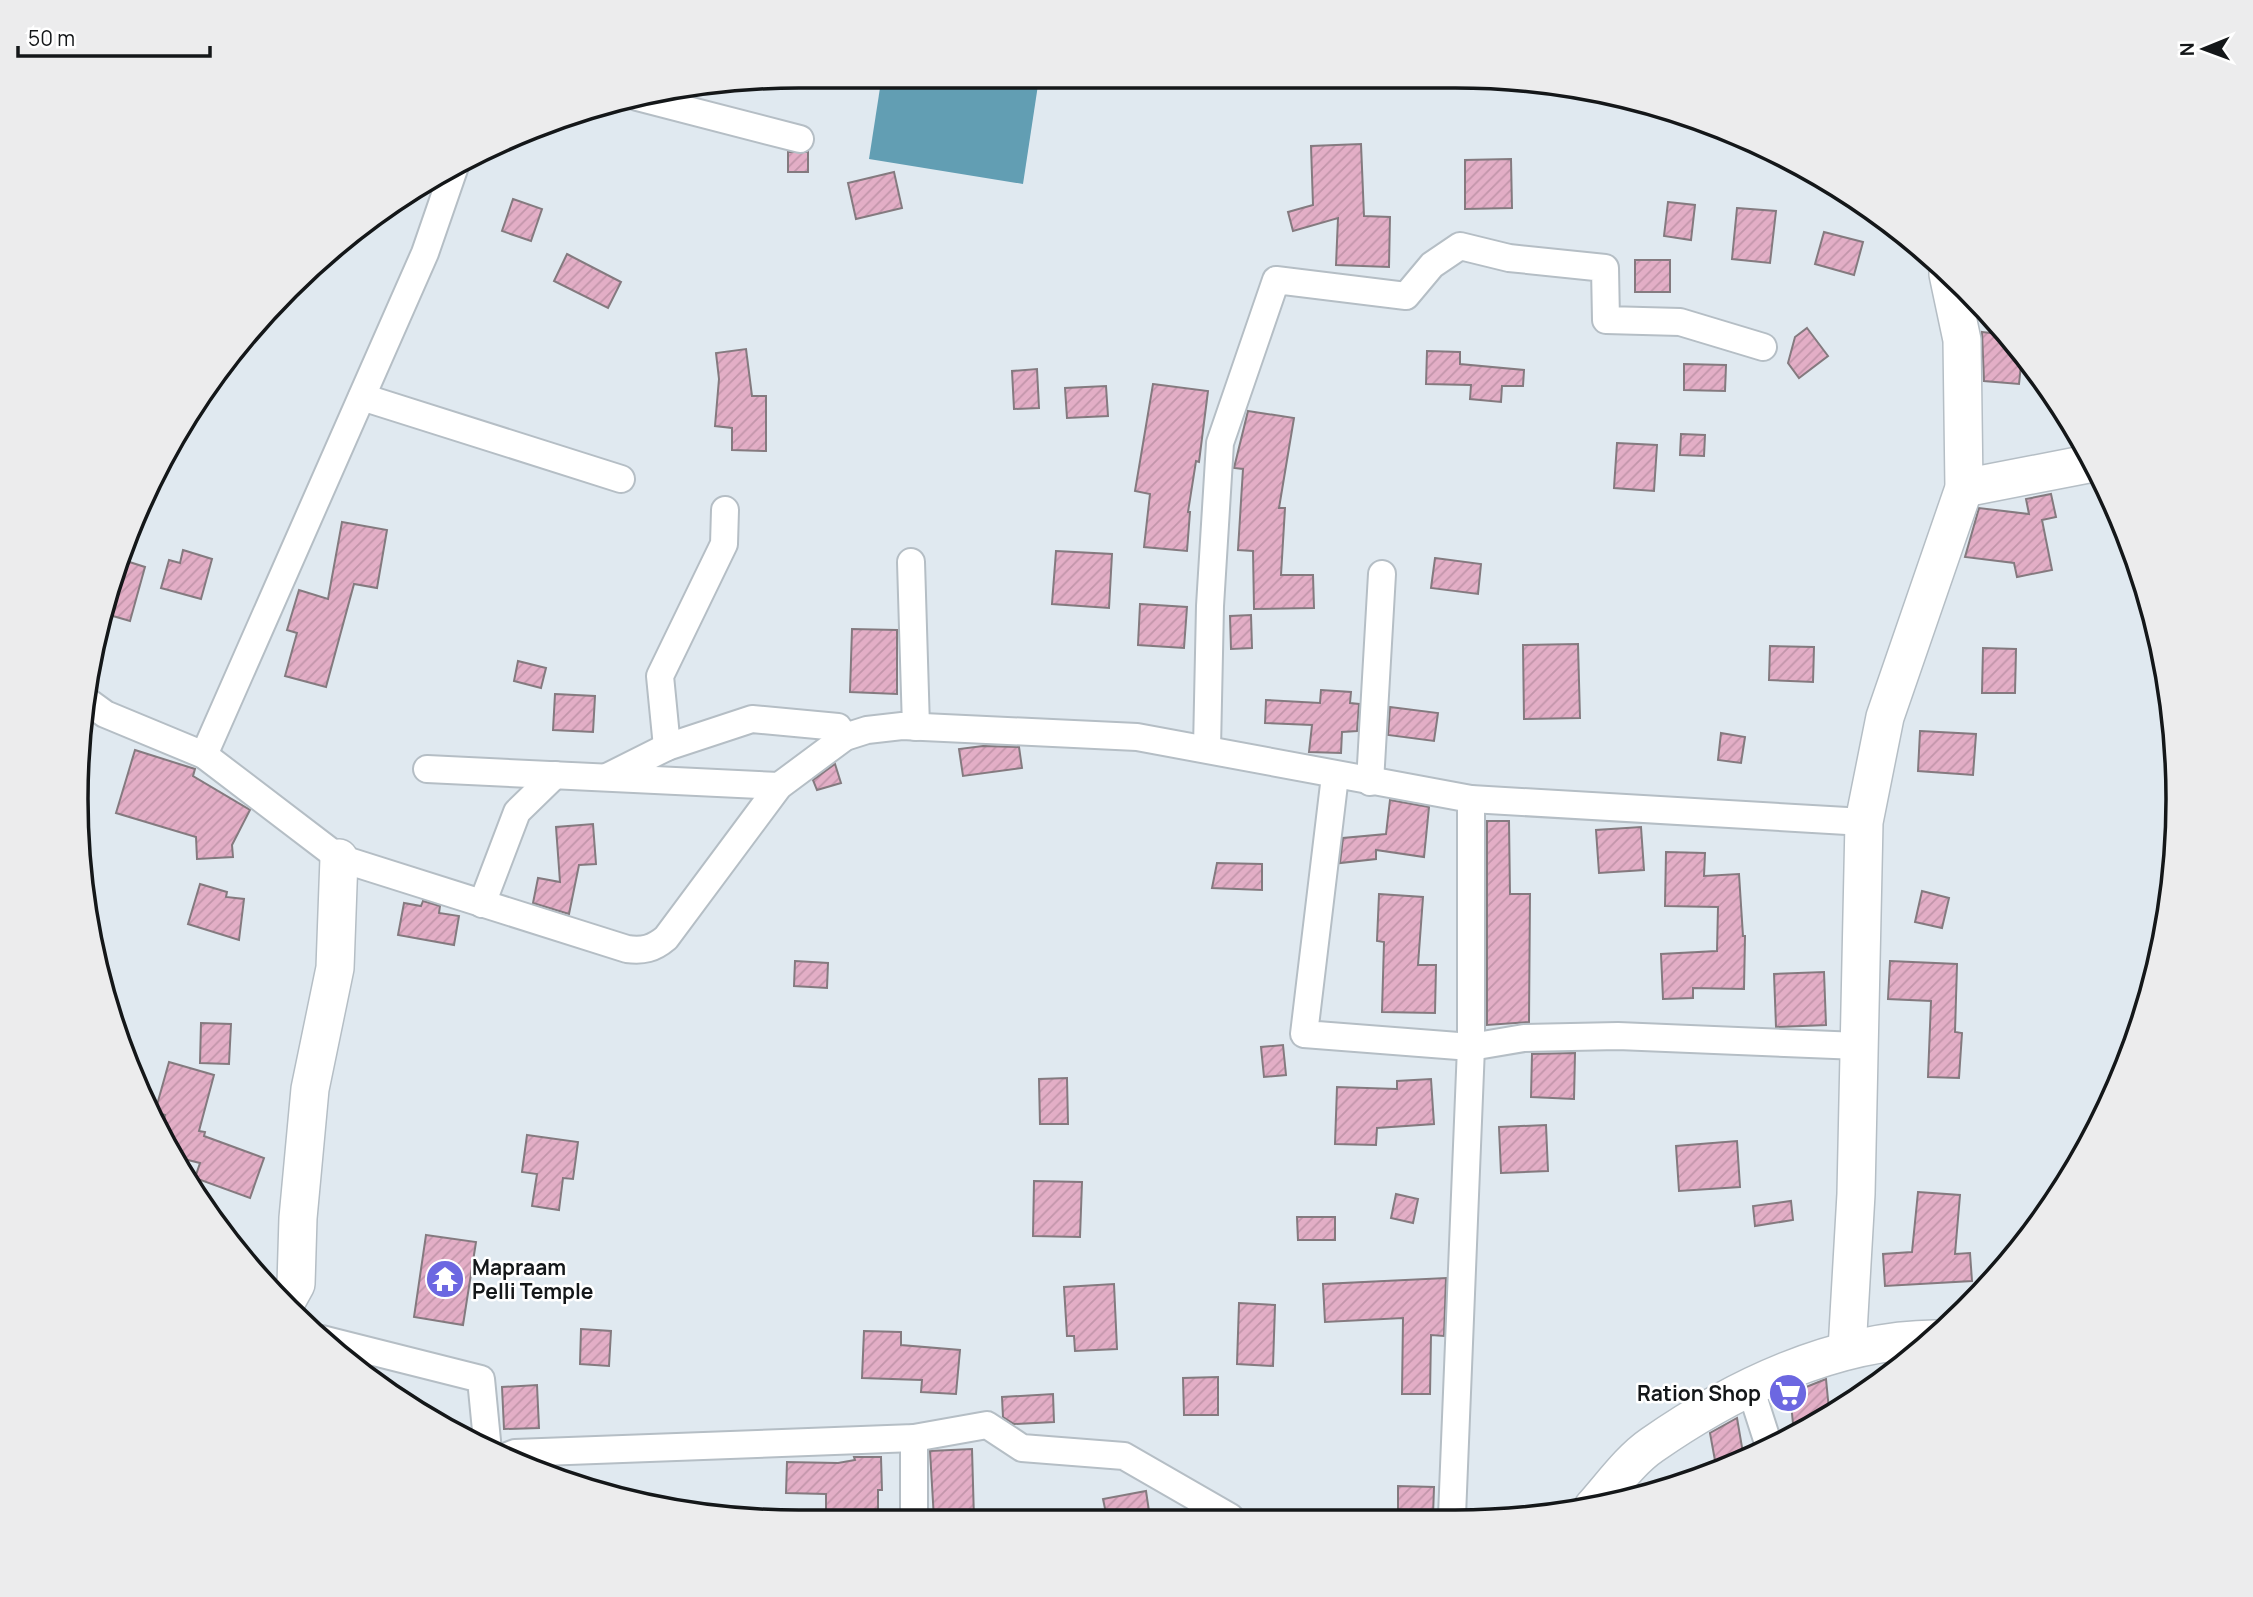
<svg xmlns="http://www.w3.org/2000/svg" width="2253" height="1597" font-family="Manrope,sans-serif">
<defs>
<pattern id="building-hatch" width="6" height="6" patternUnits="userSpaceOnUse" patternTransform="scale(1.75)"><rect width="6" height="6" fill="#e3aec6"/><path d="M-1 1l2-2M0 6l6-6M5 7l2-2" fill="none" stroke="#c295aa"/></pattern>
</defs>
<rect width="100%" height="100%" fill="#e0e9f0"/>
<path fill="#629eb3" d="M882,75h93l63,10 -15,99 -154,-25z"/>
<g fill="url(#building-hatch)" stroke="#847a7f" stroke-width="2">
<path d="M1361,144l3,72 26,1 -1,50 -53,-2 2,-47 -45,13 -5,-19 25,-7 -2,-59z"/>
<rect x="788" y="152" width="20" height="20"/>
<path d="M1511,159l1,49 -47,1v-49z"/>
<path d="M894,172l8,36 -46,11 -8,-36z"/>
<path d="M513,199l29,10 -11,32 -29,-10z"/>
<path d="M1668,202l27,3 -4,35 -27,-4z"/>
<path d="M1737,208l39,3 -6,52 -38,-4z"/>
<path d="M1824,232l39,10 -9,33 -39,-11z"/>
<path d="M567,254l54,28 -13,26 -54,-27z"/>
<rect x="1635" y="260" width="35" height="32"/>
<path d="M1807,328l21,28 -29,22 -11,-15 7,-26z"/>
<path d="M1982,332l26,3 14,20 -3,29 -35,-3z"/>
<path d="M746,349l6,47h14v55l-34,-1v-22l-17,-2 4,-47 -3,-26z"/>
<path d="M1427,351l33,1v12l64,6 -1,16h-21l-1,16 -31,-3 1,-14 -45,-1z"/>
<path d="M1684,364l42,1 -1,26 -41,-1z"/>
<path d="M1037,369l2,39 -25,1 -2,-38z"/>
<path d="M1153,384l55,7 -9,71 -3,-1 -8,51h2l-3,39 -43,-4 6,-53 -15,-3z"/>
<path d="M1106,386l2,30 -41,2 -2,-30z"/>
<path d="M1248,411l46,7 -15,90h6l-4,67h32l1,33 -60,1 -1,-58 -15,-1 5,-81 -9,-1z"/>
<path d="M1681,434l24,1 -1,21 -24,-1z"/>
<path d="M1617,443l40,2 -3,46 -40,-3z"/>
<path d="M2051,494l5,23 -14,3 10,50 -35,7 -3,-14 -49,-6 14,-49 50,6 -3,-15z"/>
<path d="M342,522l45,8 -10,58 -23,-4 -28,103 -41,-11 12,-43 -10,-3 12,-40 29,9z"/>
<path d="M183,550l29,9 -11,40 -40,-11 8,-28 11,3z"/>
<path d="M1056,551l56,3 -3,54 -57,-4z"/>
<path d="M1435,558l46,6 -3,30 -47,-6z"/>
<path d="M120,559l25,8 -15,54 -24,-7z"/>
<path d="M1140,604l47,3 -3,41 -46,-3z"/>
<path d="M1251,615l1,33 -21,1 -1,-33z"/>
<path d="M852,629l45,1v64l-47,-2z"/>
<path d="M1578,644l2,74 -56,1 -1,-74z"/>
<path d="M1770,646l44,1 -1,35 -44,-2z"/>
<path d="M1983,648l33,1 -1,44h-33z"/>
<path d="M518,661l28,7 -5,20 -27,-7z"/>
<path d="M1321,690l30,2 -1,11 9,1 -2,27 -15,1 -1,21 -32,-1 3,-27 -47,-2 1,-23 54,3z"/>
<path d="M555,694l40,2 -2,36 -40,-2z"/>
<path d="M1390,707l48,6 -4,28 -46,-6z"/>
<path d="M1920,731l56,3 -3,41 -55,-4z"/>
<path d="M1721,733l24,4 -4,26 -23,-3z"/>
<path d="M983,746l36,1 3,21 -59,8 -4,-27z"/>
<path d="M135,750l60,19 -2,7 57,34 -18,35 1,12 -36,2 -1,-22 -80,-24z"/>
<path d="M835,764l6,19 -24,7 -4,-10z"/>
<path d="M1390,800l39,7 -5,50 -48,-7v9l-36,4 3,-25 43,-4z"/>
<path d="M1487,821h22l1,73h20l-1,128 -42,3z"/>
<path d="M593,824l3,40 -17,1 -10,49 -36,-11 5,-25 22,4 -4,-55z"/>
<path d="M1641,827l3,43 -45,3 -3,-43z"/>
<path d="M1666,852l39,1 -1,23 35,-2 4,62h2l-1,53 -51,-1v10l-30,1 -2,-45 56,-3 1,-44 -53,-1z"/>
<path d="M1217,863l45,1v26l-50,-2z"/>
<path d="M200,884l27,8 -1,5 18,2 -5,41 -51,-16z"/>
<path d="M1922,891l27,7 -7,30 -27,-6z"/>
<path d="M1379,894l44,3 -5,68h18l-1,48 -53,-1 2,-70 -7,-1z"/>
<path d="M423,901l17,5 -1,7 20,3 -5,29 -56,-10 6,-32 17,3z"/>
<path d="M795,961l33,2 -1,25 -33,-2z"/>
<path d="M1890,961l67,3 -2,68 7,1 -3,45 -31,-1 3,-76 -43,-2z"/>
<path d="M1824,972l2,53 -50,2 -2,-53z"/>
<path d="M201,1023l30,1 -2,40 -29,-1z"/>
<path d="M1283,1045l3,30 -22,2 -3,-30z"/>
<path d="M1575,1053l-1,46 -43,-2 1,-43z"/>
<path d="M169,1062l45,13 -15,56 6,1 -1,4 60,22 -14,40 -55,-20 5,-15 -24,-6 -15,-23 4,-19 -10,-3z"/>
<path d="M1067,1078l1,46h-28l-1,-45z"/>
<path d="M1431,1079l3,45 -57,4 -1,17 -41,-1 2,-57 60,2v-8z"/>
<path d="M1546,1125l2,46 -47,2 -2,-46z"/>
<path d="M527,1135l51,7 -5,37 -10,-1 -4,32 -27,-4 5,-32 -15,-2z"/>
<path d="M1737,1141l3,46 -61,4 -3,-45z"/>
<path d="M1034,1181l48,1 -2,55 -47,-1z"/>
<path d="M1918,1192l42,3 -5,59 15,-1 2,28 -87,5 -2,-32 29,-2z"/>
<path d="M1396,1194l22,5 -5,24 -22,-5z"/>
<path d="M1791,1201l2,19 -38,6 -2,-20z"/>
<path d="M1297,1217h38v23h-37z"/>
<path d="M426,1235l50,7 -13,83 -49,-8z"/>
<path d="M1446,1278l-2,58 -13,-1 -1,59h-28l1,-76 -78,4 -2,-38z"/>
<path d="M1114,1284l3,65 -42,2 -1,-15h-7l-3,-49z"/>
<path d="M1239,1303l36,2 -2,61 -36,-2z"/>
<path d="M581,1329l30,2 -2,35 -29,-2z"/>
<path d="M864,1331l37,1v13l59,5 -4,44 -35,-2 1,-12 -60,-2z"/>
<path d="M1218,1377v38h-34l-1,-37z"/>
<path d="M1826,1379l3,31 -35,24 -3,-31 -14,5 -3,-8z"/>
<path d="M537,1385l2,43 -35,1 -2,-42z"/>
<path d="M1053,1394l1,28 -40,2 -11,-7 -1,-20z"/>
<path d="M1737,1418l7,41 -28,7 -6,-33z"/>
<path d="M972,1449l2,70h-40l-4,-68z"/>
<path d="M854,1457h27l1,33h-4v29l-52,1v-26l-40,-1 1,-31 51,1 17,-3z"/>
<path d="M1398,1486l36,1 -1,29h-35z"/>
<path d="M1146,1491l4,27h-43l-4,-19z"/>
</g>
<g fill="none" stroke-linecap="round" stroke-linejoin="round">
<g stroke="#b5bec5" stroke-width="30">
<g id="street">
<path d="M637,97l163,42"/>
<path d="M362,397l259,82"/>
<path d="M911,562l5,165"/>
<path d="M83,698l22,16 99,41 135,103 288,91c16,2 26,0 39,-11l113,-152 66,-49 22,-7 35,-4 235,11 334,62 393,23"/>
<path d="M667,747l-7,-71 64,-132 1,-34"/>
<path d="M1207,748l3,-142 10,-163 56,-163 130,16 26,-31 28,-19 49,12 96,10 1,52 74,2 83,25"/>
<path d="M204,755l221,-502 30,-87"/>
<path d="M427,769l352,17"/>
<path d="M1335,776l-31,258 167,13 53,-9 94,-2 241,10"/>
<path d="M607,777l60,-30 85,-28 86,8 7,10"/>
<path d="M1370,782l12,-208"/>
<path d="M482,904l35,-92 38,-37"/>
<path d="M322,1339l159,40 7,72"/>
<path d="M1750,1387l20,62"/>
<path d="M914,1438v81"/>
<path d="M505,1457l10,-4 399,-15 73,-13 35,23 102,8 106,61"/>
<path d="M1452,1516l19,-469v-248"/>
</g>
</g>
<g stroke="#b5bec5" stroke-width="40">
<g id="secondary">
<path d="M1964,488l129,-25"/>
<path d="M285,1304l11,-20 2,-66 12,-129 25,-121 4,-110"/>
<path d="M1847,1350l9,-156 8,-372 21,-105 79,-229 -2,-148 -14,-66"/>
<path d="M1593,1507c18,-20 37,-47 59,-62 82,-57 182,-105 283,-106"/>
</g>
</g>
<use href="#street" stroke="#fff" stroke-width="26"/>
<use href="#secondary" stroke="#fff" stroke-width="37"/>
</g>
<defs>
<g id="temple-disc" transform="scale(2.0125)"><circle r="9.5" fill="#6c67e1" stroke="#fff"/><path d="M0-6L5-2H3V0L6.5 2.5H4V6H1.5V3h-3V6H-4V2.5H-6.5L-3 0V-2H-5Z" fill="#fff"/></g>
<g id="supermarket-disc" transform="scale(2.0125)"><circle r="9.5" fill="#6c67e1" stroke="#fff"/><path d="M-6-5.5h2.5l.6 2H6L4.5 2H-2.5L-4.4-4H-6ZM-1.5 3.2a1.3 1.3 0 1 0 .1 0ZM3 3.2a1.3 1.3 0 1 0 .1 0Z" fill="#fff"/></g>
</defs>
<g fill-rule="evenodd">
<use href="#temple-disc" x="445" y="1279"/>
<use href="#supermarket-disc" x="1788" y="1393"/>
</g>
<g text-anchor="middle" dominant-baseline="central" stroke-width="5" stroke-linejoin="round" paint-order="stroke">
<g font-size="21" font-weight="bold" fill="#141719" stroke="#fff" text-anchor="start">
<text x="472" y="1267">Mapraam<tspan x="472" dy="24">Pelli Temple</tspan></text>
<text x="1761" y="1393" text-anchor="end">Ration Shop</text>
</g>
</g>
<path d="M0 0H2253V1597H0ZM799 88H1455A711 711 0 0 1 2166 799V799A711 711 0 0 1 1455 1510H799A711 711 0 0 1 88 799V799A711 711 0 0 1 799 88Z" fill="#ececed" fill-rule="evenodd"/>
<path fill="none" stroke="#141719" stroke-width="3.5" d="M799 88H1455A711 711 0 0 1 2166 799V799A711 711 0 0 1 1455 1510H799A711 711 0 0 1 88 799V799A711 711 0 0 1 799 88Z"/>
<g transform="translate(2204 49) rotate(269)" stroke="#ffffff" stroke-width="5" paint-order="stroke">
<path d="M0-5L12 26L0 18L-12 26Z" fill="#141719"/>
<text y="-10" font-size="19" font-weight="bold" text-anchor="middle" fill="#141719">N</text>
</g>
<path d="M18 46v10h192v-10" fill="none" stroke="#141719" stroke-width="3.5"/>
<text x="28" y="46" font-size="21" fill="#141719" stroke="#ffffff" stroke-width="5" paint-order="stroke">50 m</text>
</svg>
